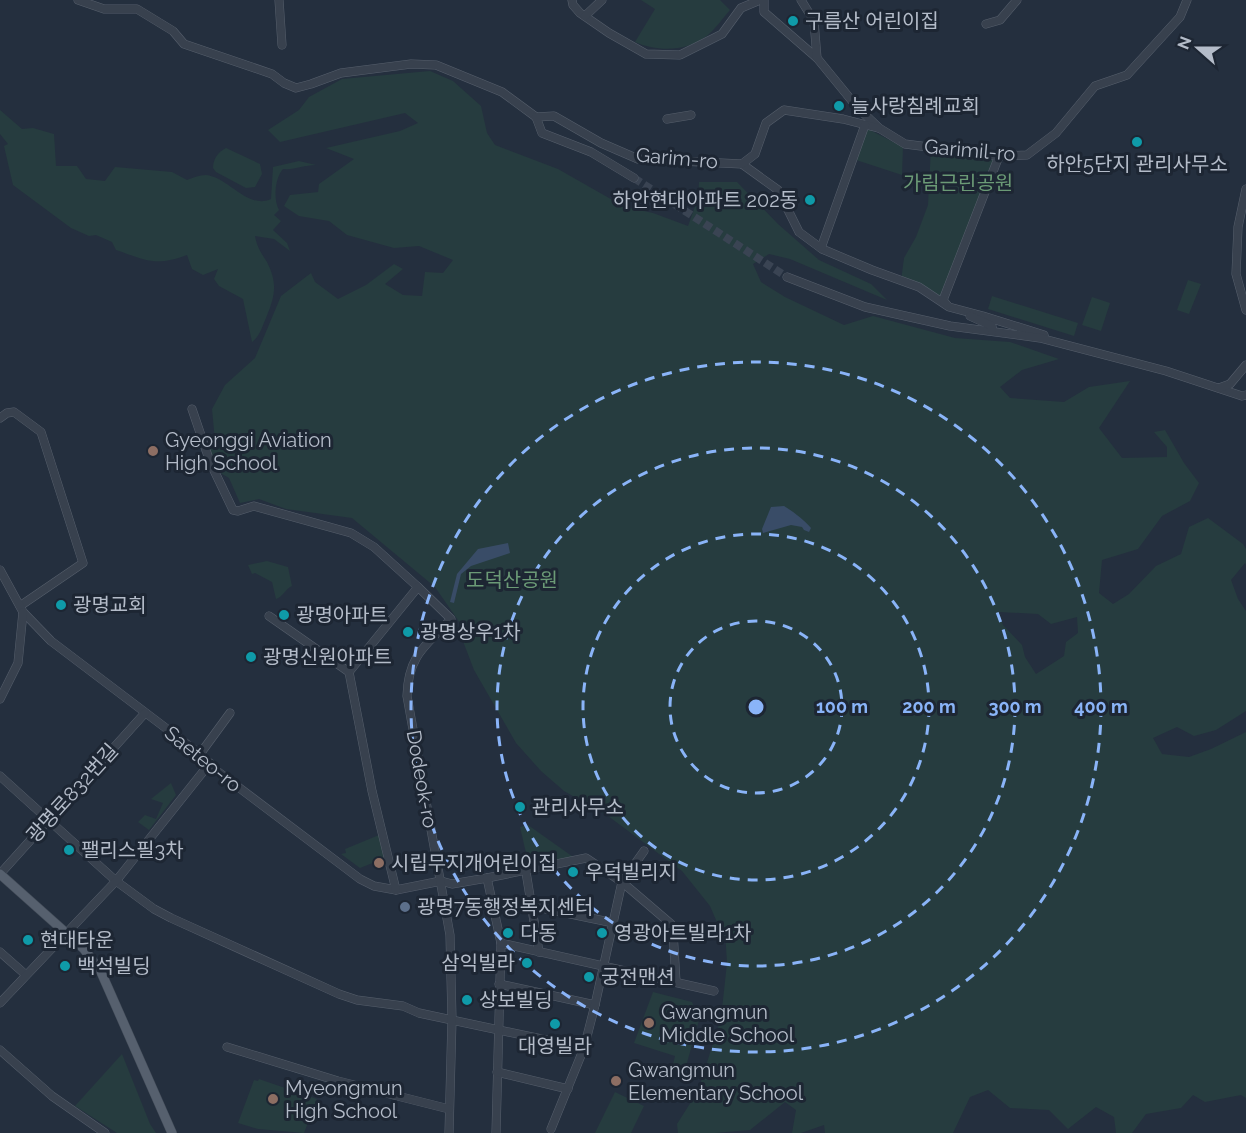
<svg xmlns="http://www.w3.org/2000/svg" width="1246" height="1133" font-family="Raleway,'Noto Sans KR',sans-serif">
<rect width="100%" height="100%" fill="#242f3e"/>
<g fill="#263c3f" fill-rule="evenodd">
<path d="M641,0h79l10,10c-7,8 -14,18 -22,25 -21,17 -50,17 -73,7l20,-33z"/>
<path d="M430,71l23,10 28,25 6,27 8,12 63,24 58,33 14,6 23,5 35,13 10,-28 1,-16h38l41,42 41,36 52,24 16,16 -97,-41 -21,-5 -16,10 8,18 24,15 59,28 29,-9 82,22 55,4 49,17 -37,11 -22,17 10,11 54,4 25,-15 41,-6 -31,47 23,30 45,-1v-10l-13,-15 11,-2 19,33 15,20 -9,18 -28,15 -24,33 -36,11 -3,33 14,11 16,-10 27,-28 25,-12 8,-27 19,-9 35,26 3,5v16l-1,-2 -14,17 7,19 8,12v100l-30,19 -22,6 -17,-9 -24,11 9,16 27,3 22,-8 35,-17v366l-5,-3 -36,7 -12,-7 -12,13 -35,6 -14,19h-16l-2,-16 -18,-10 -28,22 -19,-19 -39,-2 -22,-18 -18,7 -17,36h-128l-1,-8 -23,8h-9l4,-23 -11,-8 -35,28 -35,3h-37l-1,-9 21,-33 23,-73 6,-55 -2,-32 -6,-4 -9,-21 -28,-35 -74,-55 -44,-25 -23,-20 -25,-28 -42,-73 -13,-34 1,-10 -27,-39 -83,-69 -66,-9 -27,-10 -19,4 -11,-25 -12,-7 -10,-28 8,-2 -3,-32 13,-24 30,-27 26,-62 30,-23 4,9 23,17 28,-14 28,-21 9,5 -18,15 18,11 19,1 3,-24 18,1 10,-13 -34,-14 -25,2 -47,-13 -18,-14 -30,-5 -15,-10 6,-11 28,-3 1,-8 35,-25 -28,-11 74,-17 18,-8 -13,-10 -125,29 -12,-12 31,-20 10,-13 33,-18zM999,612l39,2 13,10 26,-7 1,16 -12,9 -2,14 -28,18 -11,-17 -3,-12 -19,-20z"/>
<path d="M0,110l22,19 11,-1 21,6 2,32h21l9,13 19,2 10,-14 57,5 15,8c5,-2 13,-5 19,-5 22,2 42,35 65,24l2,-32 26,-6 17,4c-12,0 -21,5 -33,4 -8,9 -10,30 -4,41l-5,5 7,6 -8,9 14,13 3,8 -16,-12 -19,-3c2,11 6,17 12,26 11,22 8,34 -1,56 -4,9 -6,18 -14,24l-9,-43 -24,-13 -5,-7 4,-10 -15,6 -11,-6 -5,-14c-32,12 -41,5 -71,-5l-4,-8 -16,-7 -7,1 -18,-8 -58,-43 -9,-39 4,-2 -8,-10z"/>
<path d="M864,127l39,20 -1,28 -49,-16z"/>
<path d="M226,148l34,16 2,10 -7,13 -9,1 -30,-16 -3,-4c0,-9 5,-16 13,-20z"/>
<path d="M931,148l68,8 -56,144 -42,-19 3,-23 12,-21 12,-32z"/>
<path d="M1188,280l13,4 -12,30 -12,-4z"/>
<path d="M992,296l86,27 -4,13 -86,-27z"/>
<path d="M1092,297l18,6 -9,28 -19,-6z"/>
<path d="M267,561l21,6 4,19c-7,3 -9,11 -16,13l-4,-17 -17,-9 -3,1 -4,-9z"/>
<path d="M171,783l5,12 -27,35 -11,-8 7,-7 11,4 7,-16 -12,-4z"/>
<path d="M528,825l48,34 -47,7 -9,-39z"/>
<path d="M379,835l6,23 -25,10 -19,-14 5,-1 -1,-4z"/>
<path d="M653,992l39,10 7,18 -16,57 -12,-4 4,-17 -41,-13z"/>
<path d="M122,1054l28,70 6,9h-39l-42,-27z"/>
<path d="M259,1079l58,20 -13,34 -46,-4 -20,-6 16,-43 4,1z"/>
<path d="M615,1092l29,14 -13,27h-36z"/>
</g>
<g fill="#394c67">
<path d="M784,506c11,7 19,13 27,22l-2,4 -5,-2 -2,-3 -11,-2 -28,8 -1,-4 9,-22z"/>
<path d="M508,543l2,10 -39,13 -10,8 -7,29 -4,-1 7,-28 21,-25z"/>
</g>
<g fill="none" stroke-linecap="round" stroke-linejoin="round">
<path stroke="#3a4453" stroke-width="8" stroke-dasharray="8 4" stroke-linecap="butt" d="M634,178l153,99"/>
<g stroke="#565f6c" stroke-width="9">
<g id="minor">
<path d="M78,0l26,9h33l36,22 11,13 88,30 12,9 12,5 15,-4 30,-11 70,-9 25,1 66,27 34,25"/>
<path d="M279,0l3,45"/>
<path d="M572,0l1,5 7,8 29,20 37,21 34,1 42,-21 19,-26 19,-8"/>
<path d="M764,0v12l53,46"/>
<path d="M801,0l13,21 3,37 40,49 22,21 26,16 94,12 28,-1 29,-22 39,-47 32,-11 53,-58 7,-17"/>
<path d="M585,16l17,-16"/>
<path d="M986,24l14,-4 17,-20"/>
<path d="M667,119l24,-4"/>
<path d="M742,164l36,26 21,42 23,17 50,21 47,17 30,20 34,9 61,19"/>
<path d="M634,178l-43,-26 -49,-19 -6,-16 18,-1 47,27 37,16 104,5 13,-10 11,-31 18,-13 59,9 35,9"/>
<path d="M1246,189l-8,38 -2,47 10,36"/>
<path d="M821,248l44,-123"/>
<path d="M787,277l78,30 85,19 90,12 126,33 76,25 4,-1"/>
<path d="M947,305l-4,-5 56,-144"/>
<path d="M970,316l22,10v5"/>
<path d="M1219,388l11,-4 16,-19"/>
<path d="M192,409l18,53 23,48 5,1 16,-5 97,27 23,14 44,40"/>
<path d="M0,418l7,-5 7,-1 27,20 42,131 -63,43"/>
<path d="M0,570l23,42 28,29 149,113 17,17 143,108 14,7 22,4 45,-9 11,3 35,-6 99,-20 36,24 49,42 2,7 3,51"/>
<path d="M269,616l80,56"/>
<path d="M0,699l18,-36 5,-51"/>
<path d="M200,754l30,-41"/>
<path d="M0,776l116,105 38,28 17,9 168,76 18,6 46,6 16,7 165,35"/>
<path d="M526,872l13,80"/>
<path d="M0,874l145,-161"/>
<path d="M487,878l14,65 -5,190"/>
<path d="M396,890l-24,-99 -23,-119 69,-85 33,32c-26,27 -43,37 -44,77l43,239 2,84 -3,114"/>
<path d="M532,906l82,17"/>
<path d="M501,943l213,48"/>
<path d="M0,952l26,23"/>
<path d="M499,984l96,21"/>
<path d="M0,1003l116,-122 94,-118"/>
<path d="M227,1047l111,34 111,28"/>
<path d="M0,1050l52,46 53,37"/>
<path d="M497,1072l71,17"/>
<path d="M551,1129l33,-81 11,-43 27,-123 22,-31"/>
</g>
</g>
<g stroke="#414a57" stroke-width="10">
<path id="major" d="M0,874l84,75 17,23 71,161"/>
</g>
<use href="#minor" stroke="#38414e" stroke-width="8"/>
<use href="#major" stroke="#56606e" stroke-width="9"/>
</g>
<g fill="none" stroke="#8ab4f8" stroke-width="3" stroke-dasharray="10 8">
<circle cx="756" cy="707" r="86"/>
<circle cx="756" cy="707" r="173"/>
<circle cx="756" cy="707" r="259"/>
<circle cx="756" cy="707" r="345"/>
</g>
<g fill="#0f9aa8" stroke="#1d2633" stroke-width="2">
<circle cx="793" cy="21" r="6"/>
<circle cx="839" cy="106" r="6"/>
<circle cx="1137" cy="142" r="6"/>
<circle cx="810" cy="200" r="6"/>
<circle cx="61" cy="605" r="6"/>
<circle cx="284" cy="615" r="6"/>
<circle cx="408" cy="632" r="6"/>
<circle cx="251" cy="657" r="6"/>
<circle cx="520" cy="807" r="6"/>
<circle cx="69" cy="850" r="6"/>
<circle cx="573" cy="872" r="6"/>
<circle cx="508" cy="933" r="6"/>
<circle cx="602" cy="933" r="6"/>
<circle cx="28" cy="940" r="6"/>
<circle cx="527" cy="963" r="6"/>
<circle cx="65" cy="966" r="6"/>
<circle cx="589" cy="977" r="6"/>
<circle cx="467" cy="1000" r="6"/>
<circle cx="555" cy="1024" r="6"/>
</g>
<g fill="#8d6e63" stroke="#1d2633" stroke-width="2">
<circle cx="153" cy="451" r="6"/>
<circle cx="379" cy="863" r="6"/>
<circle cx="649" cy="1023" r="6"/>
<circle cx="616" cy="1081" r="6"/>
<circle cx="273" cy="1099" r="6"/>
</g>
<circle fill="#5c6f8a" stroke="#1d2633" stroke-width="2" cx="405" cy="907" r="6"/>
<g text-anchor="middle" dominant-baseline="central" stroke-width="6" stroke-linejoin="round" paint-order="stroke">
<g font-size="20" fill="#b4bcc9" stroke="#1d2633" text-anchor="start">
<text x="805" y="21">구름산 어린이집</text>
<text x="851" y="106">늘사랑침례교회</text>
<text x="1137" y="164" text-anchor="middle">하안5단지 관리사무소</text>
<text x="798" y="200" text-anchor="end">하안현대아파트 202동</text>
<text x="165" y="440">Gyeonggi Aviation<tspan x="165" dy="23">High School</tspan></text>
<text x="73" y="605">광명교회</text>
<text x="296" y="615">광명아파트</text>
<text x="420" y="632">광명상우1차</text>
<text x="263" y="657">광명신원아파트</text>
<text x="532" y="807">관리사무소</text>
<text x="81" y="850">팰리스필3차</text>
<text x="391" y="863">시립무지개어린이집</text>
<text x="585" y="872">우덕빌리지</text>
<text x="417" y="907">광명7동행정복지센터</text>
<text x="520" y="933">다동</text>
<text x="614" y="933">영광아트빌라1차</text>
<text x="40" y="940">현대타운</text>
<text x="515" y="963" text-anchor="end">삼익빌라</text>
<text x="77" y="966">백석빌딩</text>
<text x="601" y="977">궁전맨션</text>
<text x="479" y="1000">상보빌딩</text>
<text x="661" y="1012">Gwangmun<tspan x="661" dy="23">Middle School</tspan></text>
<text x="555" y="1046" text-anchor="middle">대영빌라</text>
<text x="628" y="1070">Gwangmun<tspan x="628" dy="23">Elementary School</tspan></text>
<text x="285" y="1088">Myeongmun<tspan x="285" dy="23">High School</tspan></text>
</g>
<g font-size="20" fill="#b4bcc9" stroke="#1d2633">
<text transform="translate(970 150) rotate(5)">Garimil-ro</text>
<text transform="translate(677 158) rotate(5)">Garim-ro</text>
<text transform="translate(203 759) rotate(39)">Saeteo-ro</text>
<text transform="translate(422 779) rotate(80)">Dodeok-ro</text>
<text transform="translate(72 793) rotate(-48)">광명로832번길</text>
</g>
<g font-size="20" fill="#6b9a76" stroke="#1d2633">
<text x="958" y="183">가림근린공원</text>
<text x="512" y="580">도덕산공원</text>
</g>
</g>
<circle cx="756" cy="707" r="9" fill="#8ab4f8" stroke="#1d2633" stroke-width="3"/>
<g font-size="18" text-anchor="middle" font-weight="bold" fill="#8ab4f8" stroke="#1d2633" stroke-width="6" stroke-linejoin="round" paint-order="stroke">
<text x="842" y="713">100 m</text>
<text x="929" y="713">200 m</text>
<text x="1015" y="713">300 m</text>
<text x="1101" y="713">400 m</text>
</g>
<g transform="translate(1198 48) rotate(291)" stroke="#1d2633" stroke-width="4.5" paint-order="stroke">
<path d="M0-4.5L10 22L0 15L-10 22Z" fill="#b4bcc9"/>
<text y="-9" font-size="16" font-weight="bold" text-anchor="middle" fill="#b4bcc9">N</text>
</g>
</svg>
